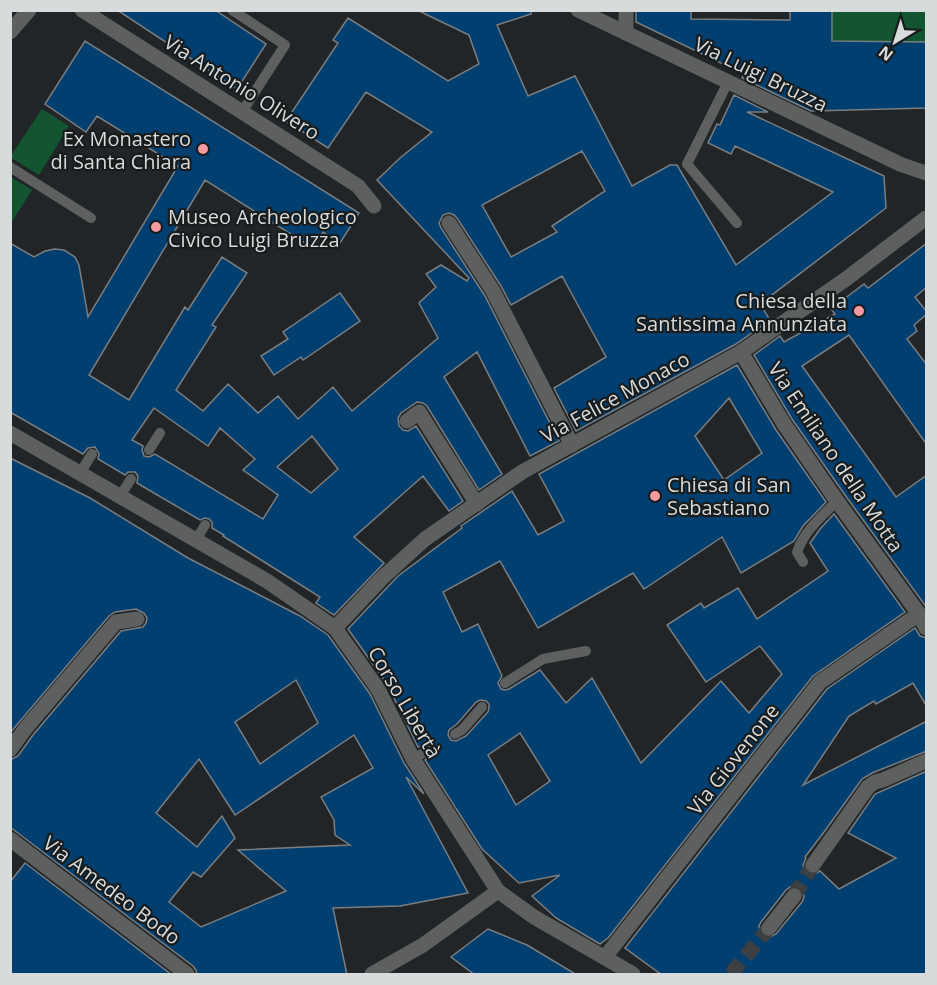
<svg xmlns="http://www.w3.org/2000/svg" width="937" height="985" font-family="'Open Sans',sans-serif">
<rect width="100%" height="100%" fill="#212527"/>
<g fill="#135530">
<path d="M832,11h94v31l-94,-1z"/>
<path d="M42,109l27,17 -30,49 -29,-18z"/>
<path d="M11,177l21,13 -21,33z"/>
</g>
<g fill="#003f70" stroke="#7a7e81" stroke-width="1.5" fill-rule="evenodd">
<path d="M117,10h98l51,34 -29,45z"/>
<path d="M417,10h114v4l-34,11 31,71 47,-20 57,110 38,-21h7l59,100 97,-73 -98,-46 -4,8 -23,-11 9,-19 3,1 14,-30 34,17h-21l137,64 2,32 -126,96 10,16 -34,24 -160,87 -22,-43 52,-31 -44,-81 -51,29 -10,-19 -44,-68 -3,-3 -5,-2 -6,2 -4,8 2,5 44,68 74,145 -29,15 -53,-104 -33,25 58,97 -23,16 -52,-84 -4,-3 -6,-1 -16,11 -3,5 1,8 4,4 5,1 8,-5 47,75 -14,10 -26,-35 -69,61 30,26 -50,52 -18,-12 4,-6 -97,-61 1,-1 -12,-7v-6l-3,-3 -4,-1 -5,2 -63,-37 1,-7 -3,-4h-7l-3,3 -27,-16 1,-5 -4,-7 -7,1 -5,6 -73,-42v-169l24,14 11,-6 10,-2 9,1 11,7 4,8 9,52 90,-151 -81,-50 -11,16 -41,-28 40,-63 274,172 -19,30 -17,-11 -10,16 -108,-68 -116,195 40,25 56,-93 3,3 34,-53 25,16 -35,52 4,2 -40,63 27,21 25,-27 30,29 20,-17 20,23 35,-32 19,24 86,-73 -19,-35 17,-16 -10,-13 15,-9 26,16 2,-3 -92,-98 23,-22 32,-26 -66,-40 -38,56 -42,-27 52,-78 -5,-3 15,-22 100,63 31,-17 -10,-29zM582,151l23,40 -53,35 5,6 -46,25 -29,-52zM154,408l54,38 12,-18 35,31 -12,11 35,25 -15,24 -108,-65 -6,3 -5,-1 -2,-6 1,-4 -11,-6zM312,436l26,33 -27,24 -34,-26z"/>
<path d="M636,10h55v9l99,1v-10h42v31l95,1v66l-116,3 -69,-33 2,-4 -108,-52z"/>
<path d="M927,243v44l-12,10 12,15v2l-13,11 3,6 -10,8 20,26v80l-78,-110 -47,31 94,131 31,-22v133l-82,-113 -53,-76 -38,-64 26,-19 4,6 51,-28 -4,-5 33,-25 4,4z"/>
<path d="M340,293l20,28 -57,39 -2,-3 -27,18 -13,-19 27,-17 -5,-7z"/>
<path d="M737,365l39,65 50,72 -23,24 -9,15 -53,32 -19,-36 -78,52 -11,-16 -95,55 -38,-67 -57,31 19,40 16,-8 24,52 -4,7 3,6 4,1 4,-1 31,-19 26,33 26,-25 49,85 80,-82 28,32 33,-39 -22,-28 -54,36 -39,-57 34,-22 3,5 34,-20 19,31 71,-48 -18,-28 10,-14 14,-15 71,98 -92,64 -205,262 -8,6 -44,-26 -24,-22 28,-21 -41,8 -37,-34 -57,-89 7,-5 -1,-7 -5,-3 -8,2 -31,-63 -39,-55 50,-53 64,-48 -1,-2 51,-35 26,44 26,-14 -25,-47zM729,398l33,55 -38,27 -29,-44zM480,700l6,1 3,3v4l-1,4 -22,24 -10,5 -5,-1 -3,-5 1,-5 8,-6 19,-22zM520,733l30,48 -34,24 -28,-50z"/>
<path d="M10,458l80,40 98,60 112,58 28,19 42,59 34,69 20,31 -18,-17 62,116 -68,13 -67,2 14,67h-150l-1,-5 -3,-4 -183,-139v-67l8,-4 15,-21 88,-104 22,-4 3,-4 1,-5 -3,-5 -8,-4 -21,3 -6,4 -99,117zM296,680l22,43 -58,41 -25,-42zM354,735l19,33 -52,29 13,23 1,15 15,10 -112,5 48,41 -85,36 -32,-25 24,-30 8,5 34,-39 -13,-22 -25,31 -41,-34 43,-54 36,56z"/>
<path d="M915,628l5,8 7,2v69l-14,-24 -37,21 -2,-3 -25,15 -46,69 124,-64v30l-55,22 -10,6 -38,53 -19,25 1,1 -3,7 1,5 4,3 5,2 7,-4 19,18 57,-31 -48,-25 27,-39 52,-23v204h-265l-37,-27 202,-259zM795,886l5,2 3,4 1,5 -2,5 -26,32 -8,4 -4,-2 -4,-5 -1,-5 2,-4 25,-32 4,-3z"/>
<path d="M25,863l147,112h-162v-93z"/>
<path d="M488,929l39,16 50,30h-102l-24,-18z"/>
</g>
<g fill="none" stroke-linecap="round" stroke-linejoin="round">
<g stroke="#3c4042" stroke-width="15" stroke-dasharray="15 8" stroke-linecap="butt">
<path d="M794,896l19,-31"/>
<path d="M731,974l38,-46"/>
</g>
<g stroke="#5e6060" stroke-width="10">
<path d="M232,10l53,35 -43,67"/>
<path d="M728,82l-41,82 50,59"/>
<path d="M10,167l81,51"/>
<path d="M149,450l11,-17"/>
<path d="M80,473l12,-19"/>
<path d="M120,496l11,-17"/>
<path d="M196,540l9,-15"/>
<path d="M803,562l-6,-10c8,-22 24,-35 40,-51"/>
<path d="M505,683l38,-24 43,-8"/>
<path d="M455,734l7,-4 20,-23"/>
<path d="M413,759l12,-7"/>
</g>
<path stroke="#5e6060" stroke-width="15" d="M769,928l25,-32"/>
<g stroke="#5e6060" stroke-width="15">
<path d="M82,10l276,176 16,20"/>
<path d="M578,10l324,155 24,8"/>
<path d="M626,10v23"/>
<path d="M10,32l19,-22"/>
<path d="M449,223l44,68 79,154"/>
<path d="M741,352l43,72 53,77 82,113 7,14"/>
<path d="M407,421l12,-9 58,92"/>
<path d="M10,433l257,148 68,47 43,61 35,70 85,132 36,26 99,57"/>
<path d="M335,628l47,-50 43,-39 97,-67 219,-120 105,-73 80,-61"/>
<path d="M10,750l15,-21 91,-107 21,-3"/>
<path d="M10,839l177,135"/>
<path d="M813,865l55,-78 7,-5 8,-2 43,-19"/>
<path d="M605,957l215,-275 99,-68"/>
<path d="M372,974l51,-29 75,-54"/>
</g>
</g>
<g fill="#f49aa0" stroke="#181c1d" stroke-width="2">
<circle cx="203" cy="149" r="6"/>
<circle cx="156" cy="227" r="6"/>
<circle cx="859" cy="311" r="6"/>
<circle cx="655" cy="496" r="6"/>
</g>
<g text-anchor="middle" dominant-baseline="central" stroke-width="4.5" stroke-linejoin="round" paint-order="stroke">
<g font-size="20" fill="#d8dbdb" stroke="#181c1d">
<text transform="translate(761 74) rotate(26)">Via Luigi Bruzza</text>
<text transform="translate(242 87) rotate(32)">Via Antonio Olivero</text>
<text transform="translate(615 397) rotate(-29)">Via Felice Monaco</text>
<text transform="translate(836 457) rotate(56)">Via Emiliano della Motta</text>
<text transform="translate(405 702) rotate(60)">Corso Libertà</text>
<text transform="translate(733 759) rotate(-52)">Via Giovenone</text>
<text transform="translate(112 890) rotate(37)">Via Amedeo Bodo</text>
</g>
<g font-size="20" fill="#d8dbdb" stroke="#181c1d" text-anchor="end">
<text x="191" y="138">Ex Monastero<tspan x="191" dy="23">di Santa Chiara</tspan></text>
<text x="168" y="216" text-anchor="start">Museo Archeologico<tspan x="168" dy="23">Civico Luigi Bruzza</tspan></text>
<text x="847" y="300">Chiesa della<tspan x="847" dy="23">Santissima Annunziata</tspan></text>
<text x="667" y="484" text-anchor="start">Chiesa di San<tspan x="667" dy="23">Sebastiano</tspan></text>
</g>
</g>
<rect width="937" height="985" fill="none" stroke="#d8dbdb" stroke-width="24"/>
<g transform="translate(895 42) rotate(218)" stroke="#181c1d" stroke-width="4.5" paint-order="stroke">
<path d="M0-4.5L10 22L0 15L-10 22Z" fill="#d8dbdb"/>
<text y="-9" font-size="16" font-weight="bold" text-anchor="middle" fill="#d8dbdb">N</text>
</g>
</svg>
